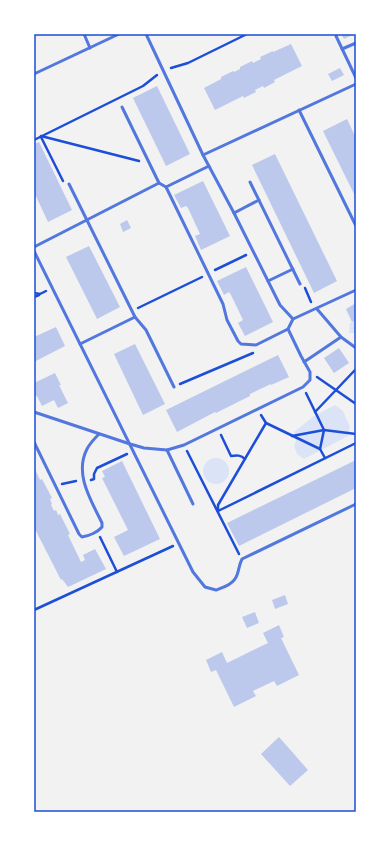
<svg xmlns="http://www.w3.org/2000/svg" width="390" height="846" font-family="Lora,serif">
<rect width="100%" height="100%" fill="#f2f2f2"/>
<g fill="#dbe4f7">
<path d="M356,320v13h-7l1,-10z"/>
<path d="M335,405l8,6 7,16 -2,9 -44,23 -7,-5 -3,-8 2,-5 -2,-9 20,-16z"/>
<circle cx="216" cy="471" r="13"/>
</g>
<g fill="#bdc9ec">
<path d="M341,34h13l-10,5z"/>
<path d="M291,44l11,22 -28,14 1,2 -11,6 -1,-2 -8,4 1,2 -12,6 -1,-2 -28,14 -11,-22 17,-9v-2l12,-6 1,1 6,-3v-2l12,-6 1,2 8,-4 -1,-2 13,-6v1z"/>
<path d="M340,68l4,7 -12,6 -4,-7z"/>
<path d="M157,86l33,68 -24,12 -33,-68z"/>
<path d="M347,119l9,19v60l-33,-67z"/>
<path d="M39,142l33,68 -24,12 -14,-30v-48z"/>
<path d="M275,154l62,127 -23,12 -62,-128z"/>
<path d="M203,181l27,55 -29,14 -6,-14 5,-2 -12,-26 -2,-2 -5,2 -7,-13z"/>
<path d="M127,220l4,8 -8,4 -3,-8z"/>
<path d="M89,246l31,61 -23,12 -31,-62z"/>
<path d="M246,267l27,55 -28,14 -7,-13 5,-3 -12,-25 -2,-3 -5,3 -7,-14z"/>
<path d="M356,303v17l-4,2 -6,-13z"/>
<path d="M56,327l9,19 -31,16v-25z"/>
<path d="M135,344l30,60 -22,11 -29,-61z"/>
<path d="M339,348l10,15 -15,10 -10,-15z"/>
<path d="M278,355l11,22 -18,8v-1l-21,10v2l-34,17 -1,-1 -38,20 -11,-22z"/>
<path d="M55,373l6,12h-2l9,18 -10,5 -4,-8 -12,6 -5,-10 -3,1v-14z"/>
<path d="M356,460v28l-117,58 -12,-23z"/>
<path d="M122,461l38,78 -36,17 -10,-19 14,-7 -26,-52 3,-1 -3,-6z"/>
<path d="M34,467l6,13 2,-1 10,19 -2,1 2,5 -1,1 3,6 2,-1 2,5 2,-1 10,20 -2,1 13,27 4,-2 -2,-5 12,-6 11,20 -38,18 -6,-8 -1,1 -27,-53z"/>
<path d="M285,595l3,9 -13,5 -3,-9z"/>
<path d="M255,612l4,11 -12,5 -5,-11z"/>
<path d="M279,625l5,12 -3,1 18,37 -22,11 -3,-5 -21,10 3,5 -22,11 -18,-37 -5,2 -5,-12 16,-8 5,11 41,-20 -5,-10z"/>
<path d="M279,737l29,33 -18,16 -29,-32z"/>
</g>
<g fill="none" stroke-linecap="round" stroke-linejoin="round">
<g stroke="#1d4ed8" stroke-width="2.5">
<path d="M171,68l17,-5 59,-29"/>
<path d="M41,136l98,25"/>
<path d="M41,137l22,44"/>
<path d="M34,140l109,-54 14,-11"/>
<path d="M215,270l31,-15"/>
<path d="M305,288l6,14"/>
<path d="M34,293l6,1 6,-3"/>
<path d="M34,297l5,-2"/>
<path d="M138,308l64,-31"/>
<path d="M317,377l39,27"/>
<path d="M180,384l73,-31"/>
<path d="M306,393l18,37 -4,19"/>
<path d="M315,412l41,-43"/>
<path d="M261,415l5,8 54,26 5,9"/>
<path d="M221,435l10,21c6,-1 10,-1 14,3"/>
<path d="M292,436l32,-6 32,4"/>
<path d="M187,451l52,103"/>
<path d="M91,480l3,-1v-5l3,-6 30,-14"/>
<path d="M62,484l14,-3"/>
<path d="M218,511l138,-68"/>
<path d="M218,511v-6l48,-82"/>
<path d="M100,537l17,35"/>
<path d="M34,610l139,-64"/>
</g>
<g stroke="#5277de" stroke-width="3">
<path d="M84,34l6,14"/>
<path d="M146,34l57,121 31,58 46,92 13,14 63,-29"/>
<path d="M336,36l20,42"/>
<path d="M342,49l14,-6"/>
<path d="M34,74l85,-40"/>
<path d="M122,107l37,76"/>
<path d="M299,110l57,116"/>
<path d="M203,155l153,-71"/>
<path d="M250,182l50,102"/>
<path d="M69,184l66,133 11,13 28,57"/>
<path d="M166,187l57,117 4,16 11,21 3,3 15,1 32,-16"/>
<path d="M234,213l25,-13"/>
<path d="M34,247l125,-64 7,4 43,-21"/>
<path d="M34,251l159,321 12,15 11,3c8,-3 18,-6 21,-15 2,-5 2,-10 5,-16l114,-55"/>
<path d="M268,281l25,-12"/>
<path d="M317,309l24,28 15,11"/>
<path d="M80,344l55,-27"/>
<path d="M304,362l37,-25"/>
<path d="M34,412l96,32 14,4 23,2 17,-5 119,-58 7,-7v-8l-9,-16 -13,-27 5,-10"/>
<path d="M34,442l45,92 3,3c7,-1 16,-5 20,-10v-4c-11,-23 -28,-49 -15,-74 3,-6 8,-11 12,-15"/>
<path d="M167,450l26,54"/>
</g>
</g>
<rect width="390" height="846" fill="none" stroke="#ffffff" stroke-width="70"/>
<rect x="35" y="35" width="320" height="776" fill="none" stroke="#1d4ed8" stroke-width="1.5"/>
</svg>
